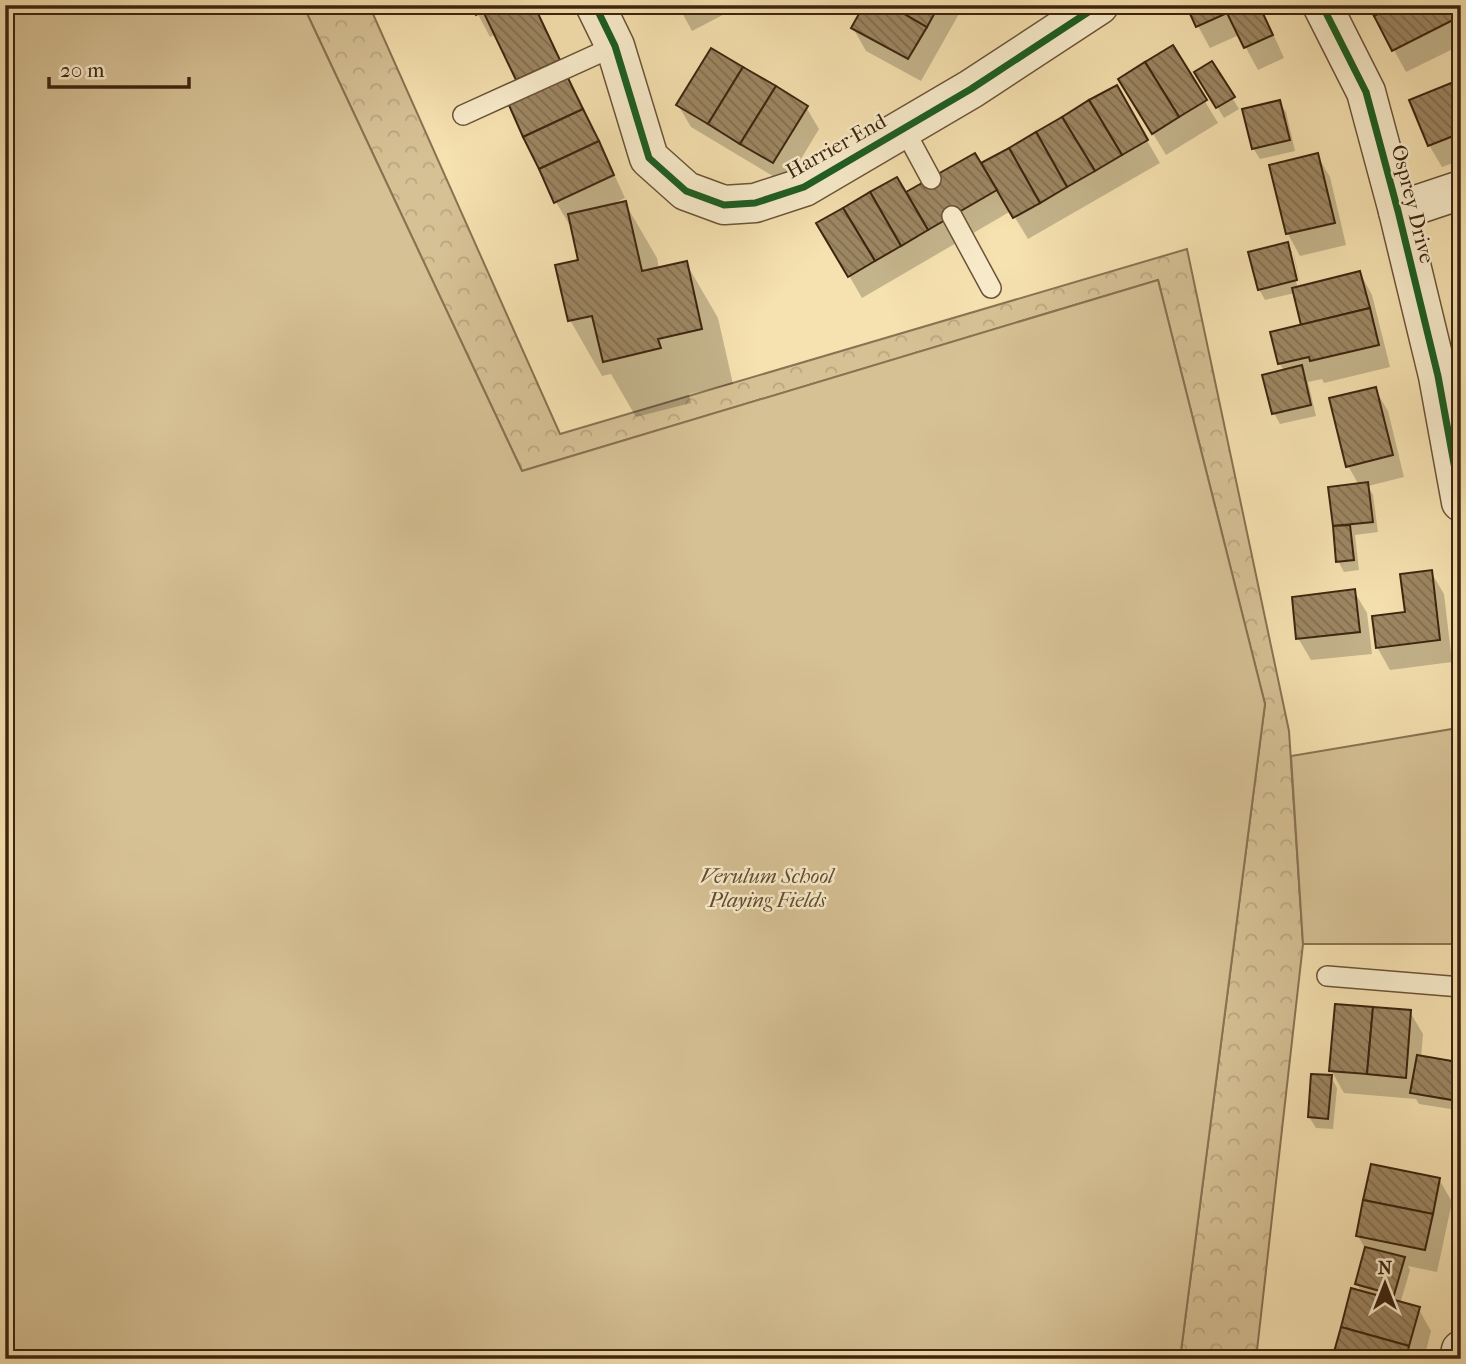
<svg xmlns="http://www.w3.org/2000/svg" width="1466" height="1364" font-family="'IM FELL French Canon',serif">
<defs>
<pattern id="forest-crowns" width="20" height="18" patternUnits="userSpaceOnUse" patternTransform="scale(1.75)"><rect width="20" height="18" fill="#d6c195"/><path d="M2 6a3 3 0 1 1 6 0M12 15a3 3 0 1 1 6 0" fill="none" stroke="#b9a67f"/></pattern>
<pattern id="building-back-hatch" width="6" height="6" patternUnits="userSpaceOnUse" patternTransform="scale(1.75)"><rect width="6" height="6" fill="#9d8763"/><path d="M-1 5l2 2M0 0l6 6M5-1l2 2" fill="none" stroke="#816e50"/></pattern>
</defs>
<rect width="100%" height="100%" fill="#f6e1b0"/>
<filter id="stains"><feTurbulence type="fractalNoise" baseFrequency=".00286" numOctaves="4"/><feColorMatrix values="0 0 0 0 .2 0 0 0 0 .09 0 0 0 0 .02 0 0 0 .5 -.17"/></filter>
<radialGradient id="worn" r=".72"><stop offset=".6" stop-color="#630" stop-opacity="0"/><stop offset="1" stop-color="#630" stop-opacity=".3"/></radialGradient>
<path fill="url(#forest-crowns)" stroke="#897352" stroke-width="2" d="M303,5h66l191,429 627,-185 102,482 14,213 -47,415h-76l85,-655 -107,-424 -636,191z"/>
<g fill="#d6c195" stroke="#897352" stroke-width="2">
<path d="M5,5h298l219,466 636,-191 107,424 -85,655h-1175z"/>
<path d="M1458,728l3,15v201h-158l-12,-188z"/>
</g>
<g fill="#0003" fill-rule="evenodd">
<path d="M473,5h71l3,5 -8,4 32,69h-1l10,17 45,98 -15,7 15,-2 32,55 2,11 27,-6 32,55 15,66 -44,10 2,9 -55,14 -25,-43 -9,2 -32,-56 11,-59 -9,-39 -3,2 -13,-22 -29,-106 -31,-62 -6,3z"/>
<path d="M678,5h64l-50,26z"/>
<path d="M866,5h98l-43,76 -55,-30 -13,-23z"/>
<path d="M1188,5h72l24,53 -26,12 -19,-35 -29,13 -12,-22z"/>
<path d="M1448,5l10,21 3,-1v20l-55,27 -12,-22z"/>
<path d="M1172,47l46,76 -52,32 -33,-54z"/>
<path d="M1211,63l28,46 -15,9 -28,-46z"/>
<path d="M1461,81v79l-19,7 -13,-22z"/>
<path d="M1116,87l44,76 -132,76 -17,-28 -149,87 -43,-74 87,-29 69,-40 6,10z"/>
<path d="M1279,102l7,10 9,39 -35,8 -7,-11z"/>
<path d="M678,105l128,2 13,22 -33,55 -95,-57z"/>
<path d="M1317,155l13,22 16,68 -46,11 -12,-22z"/>
<path d="M1287,244l7,11 7,32 59,-14 12,22 18,72 -66,16 -2,-4 -14,3 8,34 -36,8 -6,-11 10,-42 -4,-7 -8,-31 31,-7 -8,-33 -30,7 -6,-11zM1289,253h4l8,35 -3,1z"/>
<path d="M1375,389l13,22 16,66 -36,9 5,9 5,37 -23,3 4,35 -15,2 -6,-11 -8,-73 29,-3 -11,-19z"/>
<path d="M1431,572l13,22 8,68 -62,8 -13,-23 30,-33z"/>
<path d="M1354,591l13,22 5,41 -61,6 -13,-22z"/>
<path d="M1410,1012l13,22 -2,24 36,6 4,6v19l-4,21 -38,-6 -3,-5 -72,-6 -13,-23z"/>
<path d="M1331,1077l6,11 -4,41 -17,-1 -7,-11z"/>
<path d="M1439,1179l13,23 -15,70 -29,-6 2,4 -10,34 18,4 13,23 -7,28h-90l28,-66 -5,-9 9,-34 -8,-14z"/>
</g>
<g fill="url(#building-back-hatch)" stroke="#3c250f" stroke-width="2">
<path d="M471,5h25l-20,10z"/>
<path d="M496,5h38l26,55 -44,20 -33,-69z"/>
<path d="M864,5h25l38,22 -19,32 -57,-31z"/>
<path d="M889,5h50l-12,22z"/>
<path d="M1186,5h73l14,30 -29,13 -17,-35 -31,14z"/>
<path d="M1369,5h26l-21,11z"/>
<path d="M1395,5h53l7,14 -63,32 -18,-35z"/>
<path d="M1173,45l34,55 -28,17 -34,-55z"/>
<path d="M711,48l32,19 -35,57 -32,-19z"/>
<path d="M1212,61l23,36 -19,11 -22,-36z"/>
<path d="M1145,62l34,55 -27,17 -34,-55z"/>
<path d="M743,67l33,19 -36,58 -32,-20z"/>
<path d="M567,76l16,33 -60,28 -15,-34z"/>
<path d="M1461,79v54l-33,13 -19,-46z"/>
<path d="M1117,85l31,55 -26,15 -33,-55z"/>
<path d="M776,86l32,20 -35,57 -33,-19z"/>
<path d="M1089,100l33,55 -27,16 -33,-54z"/>
<path d="M1280,100l10,40 -38,9 -10,-40z"/>
<path d="M583,109l16,32 -60,28 -16,-32z"/>
<path d="M1062,117l33,54 -28,16 -31,-55z"/>
<path d="M1036,132l31,55 -27,16 -31,-55z"/>
<path d="M599,141l15,34 -60,28 -15,-34z"/>
<path d="M1009,148l31,55 -27,15 -32,-55z"/>
<path d="M975,153l22,37 -69,40 -22,-38z"/>
<path d="M1318,153l17,70 -49,11 -17,-69z"/>
<path d="M897,177l31,53 -27,16 -31,-54z"/>
<path d="M870,192l31,54 -26,15 -32,-53z"/>
<path d="M626,201l16,70 45,-10 15,68 -44,10 3,9 -58,14 -11,-46 -24,5 -13,-56 23,-5 -10,-46z"/>
<path d="M843,208l32,53 -27,16 -32,-54z"/>
<path d="M1288,242l9,38 -39,10 -10,-38z"/>
<path d="M1360,271l10,37 -69,17 -9,-37z"/>
<path d="M1370,308l9,37 -69,16 -1,-4 -31,7 -8,-32z"/>
<path d="M1302,365l9,40 -39,9 -10,-39z"/>
<path d="M1376,387l17,68 -47,12 -17,-69z"/>
<path d="M1368,482l5,40 -40,4 -5,-39z"/>
<path d="M1350,525l4,35 -18,2 -3,-36z"/>
<path d="M1432,570l8,70 -64,8 -4,-32 33,-4 -5,-38z"/>
<path d="M1355,589l5,43 -64,7 -4,-42z"/>
<path d="M1335,1004l38,3 -6,67 -38,-3z"/>
<path d="M1373,1007l38,3 -5,68 -39,-4z"/>
<path d="M1417,1055l41,7 -6,38 -42,-7z"/>
<path d="M1311,1074l21,1 -4,44 -20,-2z"/>
<path d="M1371,1164l69,14 -7,36 -70,-14z"/>
<path d="M1363,1200l70,14 -8,36 -69,-14z"/>
<path d="M1365,1247l40,10 -11,38 -39,-11z"/>
<path d="M1351,1288l69,19 -11,39 -68,-19z"/>
<path d="M1341,1327l68,19 -3,13h-74z"/>
</g>
<g fill="none" stroke-linecap="round" stroke-linejoin="round">
<g stroke="#6a5437" stroke-width="22">
<g id="lane">
<path d="M463,115l152,-69"/>
<path d="M904,129l27,50"/>
<path d="M952,216l39,72"/>
<path d="M1327,976l134,11"/>
</g>
</g>
<g stroke="#6a5437" stroke-width="41">
<g id="street">
<path d="M595,5l20,41 34,112 37,33 38,14 31,-2 49,-16 167,-98 128,-84"/>
<path d="M1322,5l44,87 32,119 40,165 23,126"/>
<path d="M1398,211l63,-21"/>
<path d="M1459,1359l2,-9"/>
</g>
</g>
<use href="#lane" stroke="#f9eccc" stroke-width="19"/>
<use href="#street" stroke="#f9eccc" stroke-width="38"/>
<g stroke="#f9eccc" stroke-width="11">
<g id="cycleway">
<path d="M595,5l20,41 34,112 37,33 38,14 31,-2 49,-16 167,-98 128,-84"/>
<path d="M1322,5l44,87 32,119 40,165 23,126"/>
</g>
</g>
<use href="#cycleway" stroke="#1b5e20" stroke-width="7"/>
</g>
<g text-anchor="middle" dominant-baseline="central" stroke-width="5" stroke-linejoin="round" paint-order="stroke">
<g font-size="21" fill="#3c250f" stroke="#f9eccc">
<text transform="translate(836 146) rotate(-29)">Harrier End</text>
<text transform="translate(1413 204) rotate(76)">Osprey Drive</text>
</g>
<g font-size="21" font-style="italic" fill="#624c30" stroke="#f9eccc">
<text x="767" y="876">Verulum School<tspan x="767" dy="24">Playing Fields</tspan></text>
</g>
</g>
<rect width="1466" height="1364" fill="none" stroke="#f6e1b0" stroke-width="28"/>
<rect x="7" y="7" width="1452" height="1350" fill="none" stroke="#3c250f" stroke-width="3.5"/>
<rect x="14" y="14" width="1438" height="1336" fill="none" stroke="#3c250f" stroke-width="2"/>
<g transform="translate(1385 1284)" stroke="#f9eccc" stroke-width="5" paint-order="stroke">
<path d="M0-5L12 26L0 18L-12 26Z" fill="#3c250f"/>
<text y="-10" font-size="19" font-weight="bold" text-anchor="middle" fill="#3c250f">N</text>
</g>
<path d="M49 77v10h140v-10" fill="none" stroke="#3c250f" stroke-width="3.5"/>
<text x="60" y="77" font-size="21" fill="#3c250f" stroke="#f9eccc" stroke-width="5" paint-order="stroke">20 m</text>
<rect width="100%" height="100%" filter="url(#stains)"/>
<rect width="100%" height="100%" fill="url(#worn)"/>
</svg>
